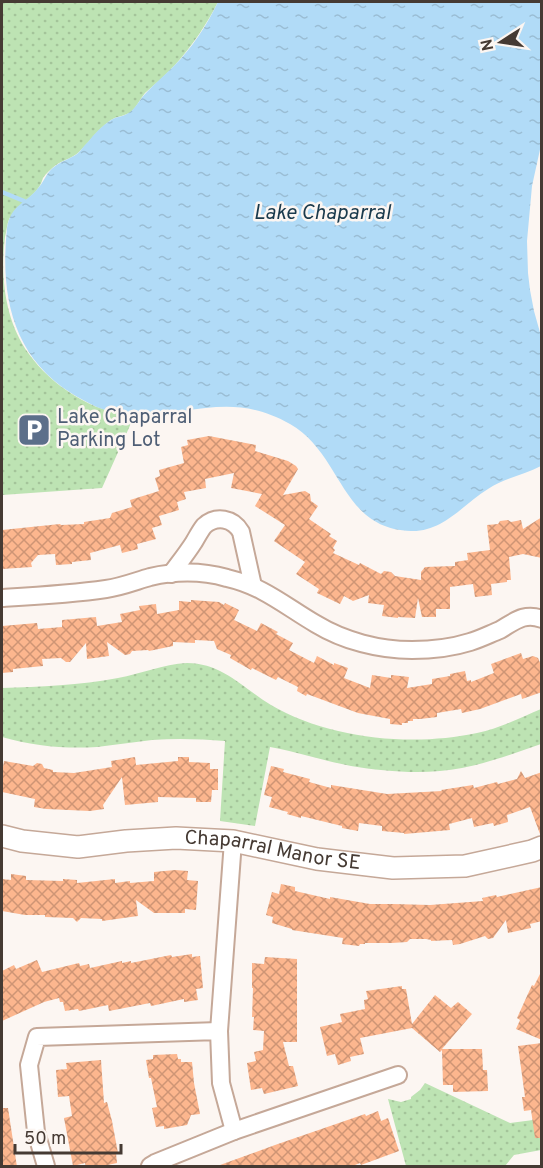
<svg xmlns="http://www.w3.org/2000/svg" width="543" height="1168" font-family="Overpass,sans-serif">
<defs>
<pattern id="park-dots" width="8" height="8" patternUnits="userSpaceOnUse" patternTransform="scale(1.5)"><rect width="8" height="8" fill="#bde3b3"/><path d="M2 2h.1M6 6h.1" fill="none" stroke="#a4c49a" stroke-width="1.8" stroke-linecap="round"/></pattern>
<pattern id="water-ripples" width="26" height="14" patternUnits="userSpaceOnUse" patternTransform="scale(1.5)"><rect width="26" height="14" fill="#b1dbf7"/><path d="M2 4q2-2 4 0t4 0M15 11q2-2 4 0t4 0" fill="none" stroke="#9abdd4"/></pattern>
<pattern id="building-cross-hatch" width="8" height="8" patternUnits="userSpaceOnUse" patternTransform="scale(1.5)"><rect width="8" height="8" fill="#fcb68e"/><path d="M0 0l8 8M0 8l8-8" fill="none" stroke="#ce9575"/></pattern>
</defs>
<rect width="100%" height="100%" fill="#fcf6f2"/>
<g fill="url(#park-dots)">
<path d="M2,2h216c-11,22 -26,44 -43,63 -9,10 -20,19 -30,28 -5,6 -8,13 -13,18 -6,5 -15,5 -21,9 -13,9 -21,21 -32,32 -6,6 -16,8 -23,13 -5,4 -10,8 -13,13 -1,3 -2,6 -4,9 -7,11 -21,17 -28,29 -4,5 -4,14 -6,21 -5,40 0,84 24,117 21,30 65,60 102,60l1,7 -30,67 -100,7z"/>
<path d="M187,663c35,0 56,25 84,42 58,34 141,42 206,28 23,-5 43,-15 64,-24v35c-26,9 -52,19 -79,24 -35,7 -75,4 -111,-2 -27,-5 -53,-14 -81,-19l-15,79 -35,-5 5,-80c-24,-2 -48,-3 -73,-1 -18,2 -37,5 -55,7 -32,2 -64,-1 -95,-10v-49c38,-1 78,-3 116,-10 23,-4 45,-14 69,-15z"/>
<path d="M425,1083l85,40 31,-4v31l-27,5 -9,11h-99l-18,-67 13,3 10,-3v-2l9,-7z"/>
</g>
<path fill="url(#water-ripples)" d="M218,2h323v143l-9,41 -5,55 1,32 2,17 4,21 7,25v130c-17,9 -37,12 -53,23 -25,15 -44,43 -77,42 -71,-2 -68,-77 -121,-107 -61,-35 -103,-5 -165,-10 -19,-1 -38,-11 -54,-21 -59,-37 -71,-99 -64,-165 4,-24 19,-24 32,-41 6,-7 7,-14 15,-20 7,-6 16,-8 23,-13 4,-3 7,-9 11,-12 6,-8 14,-16 23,-22 6,-4 13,-3 19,-8 7,-5 10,-14 17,-20 8,-9 18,-17 26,-25 19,-19 34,-42 45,-65z"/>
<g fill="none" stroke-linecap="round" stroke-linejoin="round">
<path stroke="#b1dbf7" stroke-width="4.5" d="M2,192l22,9"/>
</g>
<g fill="url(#building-cross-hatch)">
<path d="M209,436l47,9 -1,6 33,10 8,5 2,3 -15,26 22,-4 5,3 1,7 7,5 -9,13 22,15 -2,2 8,5 -4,7 2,2 -2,3 26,12 1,-2 21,11 3,-3 7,1 4,4 26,4v-8l4,-5 30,-1v-4l13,-2 -1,-7 23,-3 -3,-25 11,-1 2,-3 8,-1 3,2 10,-2 2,9 19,-12v41l-19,-4 -14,3 2,23h-4v2l-16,2 1,11 -17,2 -2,-13 -23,3v22h-14v8h-14l-4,-19 -3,20 -17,-1v1l-16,-2 2,-11 -16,-2 1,-8 -16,6 -9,-5 -4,8 -23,-11 2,-4 -23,-15 9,-12 -31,-21 11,-16 -30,-19 7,-12 -31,-6 3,-15 -29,6 1,9 -22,4 2,7 -9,3 2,8 -20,6 3,9 -10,3 4,11 -19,5 1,5 -16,4 -2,-8 -30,8 1,7 -19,2v2l-16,1 -1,-11 -17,1 -7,8 1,4 -30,2v-39l58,-6 1,1 23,-1v-2l26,-4 2,-5 20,-6 -2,-7 29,-9 -4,-13 5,-2 -1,-6 25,-7 -3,-16 7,-2 -1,-5z"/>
<path d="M191,600l28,2 5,3 1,-2 14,7 -5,10 23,11 4,-8 17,9 -2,2 17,9 -4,7 25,13 3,-7 17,9v-2l14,5 -4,10 26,10 2,-13 19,3v-3l18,2 -2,11 25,-4v-5l18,-3v-2l15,-3 2,10 4,-1v2l23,-9 -3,-9 30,-11 2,6 10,-3 5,2 4,9v25l-20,7 -1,-5 -41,15 -18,4 -1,-4 -24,4v4l-17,2h-7v2h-5v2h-6v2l-12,-1v-5l-32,-6 -51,-19 -1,2 -9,-5 1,-4 -20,-10 -2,3 -24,-12 -1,2 -21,-12 1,-3 -14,-6 -3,-8 -19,-1v3l-22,-1v4l-24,5 -1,-1 -16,1 -2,3 -5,1 -18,-13 2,14 -22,3 -1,-16 -16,19h-4l-5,-4 -19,1 1,7 -30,3v3l-11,1v-47l35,-3 1,6 24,-2v-7l34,-3 1,9 25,-4 -2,-8 20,-4 -1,-4 17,-2 1,10 22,-4v-9l12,1z"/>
<path d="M135,757l1,8 42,-4v-4h11v5l21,1v6h8v21h-6l-1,12h-15v-4l-38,-1v5l-33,3 -3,-28 -19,28 1,4 -14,2 -44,-2 -12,-2 1,-8 -33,-7v-19l2,-12 29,5 4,-3 5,1 2,4 9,2v2l21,1 38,-6 -1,-6z"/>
<path d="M271,766l13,3 -1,3 27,7 -1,3 22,6v-3l56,9 55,-3 -1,-1 32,-5 1,3 23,-6 1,2 19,-5 4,-8 4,7 17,-6v62h-2l-10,-27 -23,8 1,7 -14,4 -1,-3 -19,4 -2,-9 -23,6 1,6 -46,4v-1l-22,-2v-5l-23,-3 -1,8 -16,-3v-2l-41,-10v2l-14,-4 1,-2 -19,-5 3,-10 -8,-2z"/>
<path d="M175,870l13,1 -1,9 11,1 -2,29 -11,-1v4h-31l-18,-13 2,16 -36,5v-2l-21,-1 -4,4 -4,-4 -28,-1v-2h-20l-23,-4v-32l9,1v-6l15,2v4l37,1v-2l14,1v3l38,-4v4l15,-2v2l24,-2v-9z"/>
<path d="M281,884l14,3v4l35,8v-2l40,7h23l37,1 53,-4 -1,-3 14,-3 1,2 45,-10v34l-12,3 1,4 -23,5 -2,-13 -13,18 -5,1 -3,-3 -25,8 -7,1 -1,-5 -21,1v-1l-5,-1h-16l-3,3 -15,1h-27v1h-5l-1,2 -17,-2 1,-6 -51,-8v-1l-20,-6 1,-6 -7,-2 6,-23 7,2z"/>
<path d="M192,954v3l8,-1 3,32 -7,1 2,11 -14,2v-3l-33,7 -1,-3 -41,8 -1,-6 -29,6 -1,-2 -13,2 -2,-9h-3l-1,-4 -15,4 -42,19v-50l12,-6 2,4 21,-9 5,12 37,-9 1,3 9,-2 1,4 32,-7v2l9,-2v2l40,-8 1,2z"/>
<path d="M265,957l32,2v83h-14l6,24h4l5,20 -34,8 -2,-6 -11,2 -4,-27 9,-2 -2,-9 9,-2 1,-19 -11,-1 1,-13h-2l1,-29h-1v-25l12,1z"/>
<path d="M542,970v70l-26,-11 4,-9 -3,-2 15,-33 2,1z"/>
<path d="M402,986v3h4l6,35 23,-29 16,13 7,-6 14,12 -30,35h40l1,21h4l1,21 -35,1v-7h-10l-1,-35 -2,2 -28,-24 -52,10 4,16 -14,3 1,4 -13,4 -3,-11 -8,2 -7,-29 22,-5 -2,-8 25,-5 -1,-9 4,-1 -2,-8z"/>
<path d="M542,1043v95h-7l-4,-28 -7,1 -2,-14h3l-7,-51z"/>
<path d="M177,1054l1,5h3v3h11l2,21 6,31 -9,1 -4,10 -23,4v-3l-8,1 -4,-19 5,-1 -6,-29h-2l-3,-18 7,-1v-4z"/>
<path d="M101,1060l3,43 3,-1 5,19 6,32h-2l1,10 -19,4h-12l-1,-4 -12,3 -9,-48 8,-2 -3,-20 -11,1 -2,-27 11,-1 -1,-6z"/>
<path d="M2,1108h6l9,59h-15z"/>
<path d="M378,1111l3,10 7,-3 11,33 -38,14 -1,-2 -10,4h-130v-2l55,-20 90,-31 1,2z"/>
</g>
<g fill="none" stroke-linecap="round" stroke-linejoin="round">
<g stroke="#c5a898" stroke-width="20">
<g id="minor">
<path d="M171,574c8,-11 16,-21 23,-32 3,-5 6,-11 10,-16 12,-11 29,-8 37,6l12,54"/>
<path d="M2,598c34,-2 70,-4 104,-9 15,-2 30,-8 44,-12 26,-6 52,-6 77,1 36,8 58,28 89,46 28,17 63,26 96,26 19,0 39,-2 58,-8 10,-3 20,-8 30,-12 14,-8 24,-18 42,-11"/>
<path d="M219,1031l14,-190"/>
<path d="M234,1131l164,-56"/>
<path d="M46,1166l-10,-34 -7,-67 8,-28 182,-6 2,52 13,48 -79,32 -5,3"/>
</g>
</g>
<g stroke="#c5a898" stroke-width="24">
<g id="tertiary">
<path id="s1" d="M2,836l20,5 56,6 48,-6 50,-3 57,3 84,18 76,9 72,-2 67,-15 10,-4"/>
</g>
</g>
<use href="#minor" stroke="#fff" stroke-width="16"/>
<use href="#tertiary" stroke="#fff" stroke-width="21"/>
</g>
<defs>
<g id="parking-square" transform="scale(1.725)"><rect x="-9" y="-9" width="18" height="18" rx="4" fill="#5c6f8a" stroke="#fcf6f2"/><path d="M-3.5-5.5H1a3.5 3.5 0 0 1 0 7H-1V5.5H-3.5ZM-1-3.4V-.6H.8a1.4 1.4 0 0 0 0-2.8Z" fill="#fff"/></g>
</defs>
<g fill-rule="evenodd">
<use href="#parking-square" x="34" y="430"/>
</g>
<g text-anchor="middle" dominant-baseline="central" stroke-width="5" stroke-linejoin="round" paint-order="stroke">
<g font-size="20" fill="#4e5e75" stroke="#fcf6f2" text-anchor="start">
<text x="57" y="418">Lake Chaparral<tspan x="57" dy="23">Parking Lot</tspan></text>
</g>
<g font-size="20" fill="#453a33" stroke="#fcf6f2">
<text stroke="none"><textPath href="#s1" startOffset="273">Chaparral Manor SE</textPath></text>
</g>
<g font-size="21" font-style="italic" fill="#1a3a4d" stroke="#fcf6f2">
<text x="322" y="213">Lake Chaparral</text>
</g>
</g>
<rect width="543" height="1168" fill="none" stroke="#453a33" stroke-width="6"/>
<g transform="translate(501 42) rotate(258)" stroke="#fcf6f2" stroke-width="4.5" paint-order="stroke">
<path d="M0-4.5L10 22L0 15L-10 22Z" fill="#453a33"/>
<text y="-9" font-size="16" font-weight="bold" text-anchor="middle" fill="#453a33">N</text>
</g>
<path d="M15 1144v9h106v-9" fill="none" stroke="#453a33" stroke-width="3"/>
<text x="24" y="1144" font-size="18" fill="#453a33" stroke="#fcf6f2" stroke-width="4.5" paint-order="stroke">50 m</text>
</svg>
